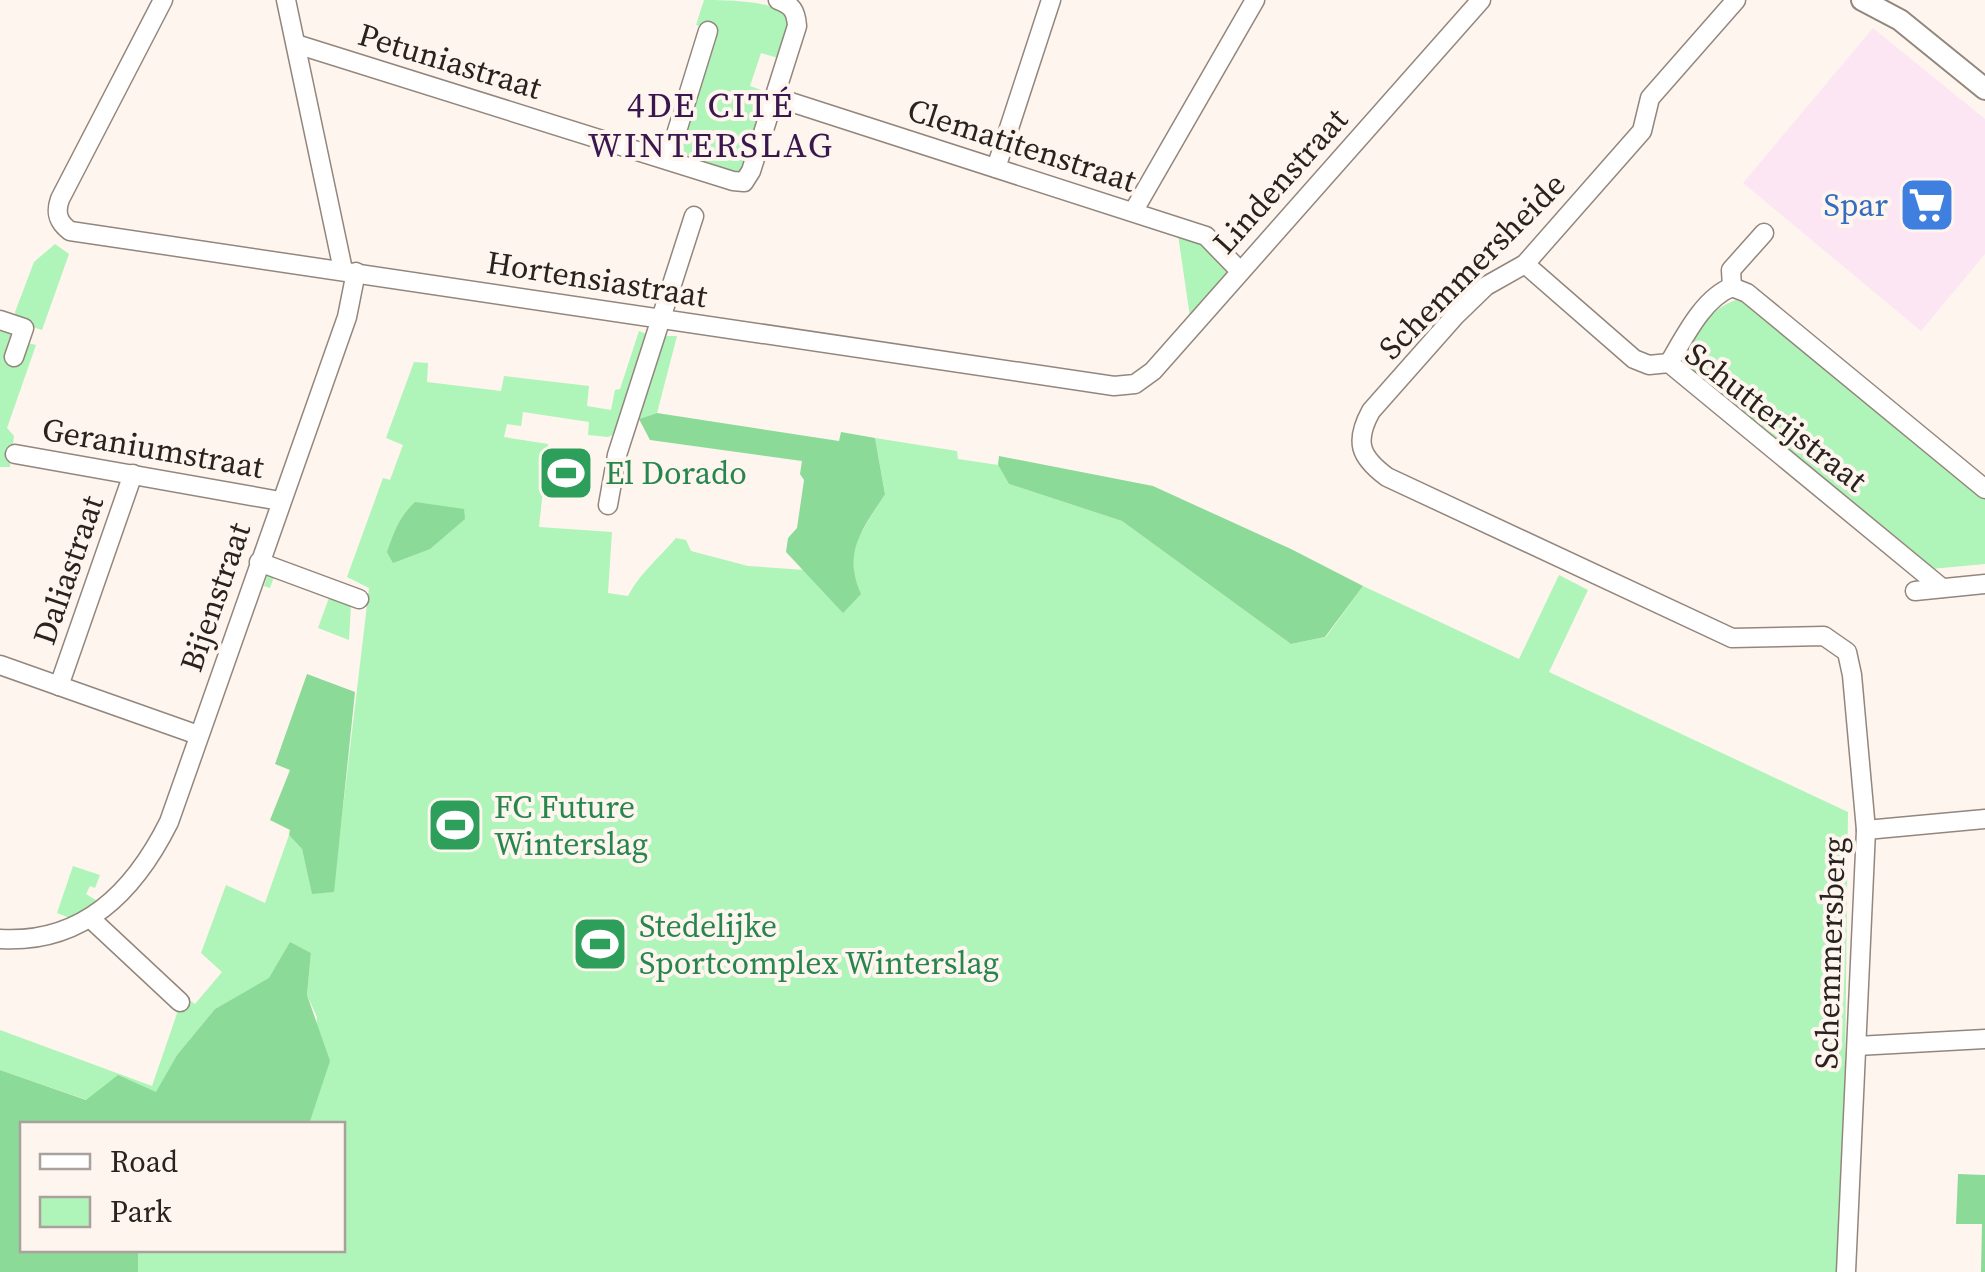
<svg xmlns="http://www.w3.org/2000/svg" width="1985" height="1272" font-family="'Source Serif 4',serif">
<rect width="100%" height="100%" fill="#fef5ef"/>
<path fill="#fce6f4" d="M1873,28l112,91v135l-64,77 -178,-148z"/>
<g fill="#aff4b9">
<path d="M704,0c17,0 79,0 85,19 2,10 -8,29 -11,39l-17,-5 -11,33 17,6 -24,75 -6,7 -48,-13 -9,-14 37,-114 -21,-8z"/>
<path d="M1178,235l23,7 26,28 -3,11 -34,36z"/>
<path d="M55,244l14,10 -27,76 -9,-3v-5l-17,-6 -1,-4 19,-50z"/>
<path d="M1736,300l17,6 232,191v67l-54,5 -241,-200c-8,-28 19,-60 46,-69z"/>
<path d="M0,328l9,3 4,9 -7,18 13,6 9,-21 8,2 -29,83 7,8 -4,31h-10z"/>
<path d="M639,331l7,3 1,7 -30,92 -9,4 -20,-2 1,-13 -66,-10 -2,14 -14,-2 -3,13 44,7 -9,83 73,5 -4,61 20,3c12,-23 31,-38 48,-58l10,2 5,11 57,15 57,4 38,42 11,-34 -1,-32 32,-53 -10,-55 82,13 1,8 40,6 11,19 113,37 169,123 35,-7 37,-51 156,73 40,-84 29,15 -39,82 299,140 -3,258 -8,202h-1699v-22h204v-126h-33l8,-107 -10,-22 4,-42 -21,-10 -20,35 -55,31 -38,46 -21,38 -69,7 -87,-30v-40l152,56 31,-90 12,8 27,-32 -21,-19 25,-68 39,18 24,-68 13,14 10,44 21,-1 36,-304 -22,-11 36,-99 7,2 13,-35 -17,-7 28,-76 14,1 -1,19 74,9 3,-15 85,10 -2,20 24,4 4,-20 5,-1z"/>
<path d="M666,336h11l-20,77 -18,6 22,-78z"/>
<path d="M269,570l62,23 20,12 -2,35 -31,-12 12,-33 -55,-21 -5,14 -6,-2z"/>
<path d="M73,866l27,9 -5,13 -5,-2 -4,8 13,8 -24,18 -18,-7z"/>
</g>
<g fill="#8bda98">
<path d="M657,413l182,28 2,-9 34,6 10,56c-22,35 -43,57 -24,100l-18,19 -57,-61 2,-14 9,-10 7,-48 -4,-6 2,-13 -152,-21 -11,-21z"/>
<path d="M999,456l154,30 138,63 72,37 -38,51 -34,7 -169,-123 -113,-37 -11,-19z"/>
<path d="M415,502l49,7 1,10 -35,30 -37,14 -6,-11c7,-20 12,-35 28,-50z"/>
<path d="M307,674l48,18 -21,200 -22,2 -10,-45 -13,-14 1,-5 -20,-10 20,-50 -15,-6z"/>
<path d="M290,942l21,11 -4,42 23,66 -21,63h-287v126h116v22h-138v-202l86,30 32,-25 38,17 21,-37 38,-46 54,-31z"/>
<path d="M1958,1174l27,1v97h-4l1,-48h-26z"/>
</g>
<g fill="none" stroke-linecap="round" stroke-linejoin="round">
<g stroke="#93867c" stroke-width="21">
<g id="minor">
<path d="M163,0l-103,199c-5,14 -2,23 10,32l1044,155 21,-2 18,-13 328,-371"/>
<path d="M286,0l57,270"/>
<path d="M1736,0l-86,98 -8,33 -117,133 -39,22 -31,30 -84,95c-17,31 -11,46 16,66l345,161 92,-2 23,16 5,23 14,155 -20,442"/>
<path d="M296,44l437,137 11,1 7,-11 46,-145c-1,-15 -5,-21 -19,-26"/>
<path d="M775,97l431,139 33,34"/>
<path d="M668,160l40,-129"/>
<path d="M996,168l55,-168"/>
<path d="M1133,212l122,-212"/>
<path d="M1525,264l109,95 15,6 20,-2 273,225"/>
<path d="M1732,287l-1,-17 33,-37"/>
<path d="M0,320l24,8 -10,29"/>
<path d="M1669,363c15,-25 34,-65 63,-76l15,6 238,196"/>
<path d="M15,454l265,47"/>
<path d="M608,505l9,-50 77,-239"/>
<path d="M259,562l100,37"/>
<path d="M1915,591l70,-7"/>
<path d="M0,665l198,70"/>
<path d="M59,686l74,-212"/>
<path d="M1866,830l119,-11"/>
<path d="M90,918l90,84"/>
<path d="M0,939c83,5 134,-47 169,-117l178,-505 9,-45"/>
<path d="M1857,1046l128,-7"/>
</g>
</g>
<g stroke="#93867c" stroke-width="24">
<path id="tertiary" d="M1862,0l38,20 85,69"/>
</g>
<use href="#minor" stroke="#fff" stroke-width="18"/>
<use href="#tertiary" stroke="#fff" stroke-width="20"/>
</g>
<defs>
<g id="supermarket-square" transform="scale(2.875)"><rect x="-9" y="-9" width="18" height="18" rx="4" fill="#3f7fe0" stroke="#fef5ef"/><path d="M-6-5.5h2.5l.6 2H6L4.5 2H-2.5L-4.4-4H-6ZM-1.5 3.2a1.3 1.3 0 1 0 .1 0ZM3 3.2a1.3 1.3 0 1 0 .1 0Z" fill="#fff"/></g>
<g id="stadium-square" transform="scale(2.875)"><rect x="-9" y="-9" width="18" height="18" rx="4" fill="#2e9e5b" stroke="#fef5ef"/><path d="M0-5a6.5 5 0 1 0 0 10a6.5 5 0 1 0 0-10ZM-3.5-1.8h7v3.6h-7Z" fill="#fff"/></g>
</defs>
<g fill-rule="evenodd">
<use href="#supermarket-square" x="1927" y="205"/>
<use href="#stadium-square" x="566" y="473"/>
<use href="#stadium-square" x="455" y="825"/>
<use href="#stadium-square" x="600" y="944"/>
</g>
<g text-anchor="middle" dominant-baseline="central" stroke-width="8" stroke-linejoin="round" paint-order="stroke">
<g font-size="32" fill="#28231f" stroke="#fef5ef">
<text transform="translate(450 61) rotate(17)">Petuniastraat</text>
<text transform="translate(1022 145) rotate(18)">Clematitenstraat</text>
<text transform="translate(1280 181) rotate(-48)">Lindenstraat</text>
<text transform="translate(1472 266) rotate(-45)">Schemmersheide</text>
<text transform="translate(597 279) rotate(9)">Hortensiastraat</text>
<text transform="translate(1776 417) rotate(38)">Schutterijstraat</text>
<text transform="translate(153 448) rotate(10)">Geraniumstraat</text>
<text transform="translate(68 570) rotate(-71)">Daliastraat</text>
<text transform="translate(215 597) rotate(-71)">Bijenstraat</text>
<text transform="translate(1830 953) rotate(-88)">Schemmersberg</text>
</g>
<g font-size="32" fill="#366cbe" stroke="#fef5ef" text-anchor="end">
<text x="1888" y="205">Spar</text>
</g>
<g font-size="32" fill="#27864d" stroke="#fef5ef" text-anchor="start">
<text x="605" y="473">El Dorado</text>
<text x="494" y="807">FC Future<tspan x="494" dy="37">Winterslag</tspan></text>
<text x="639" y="926">Stedelijke<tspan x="639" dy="37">Sportcomplex Winterslag</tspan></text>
</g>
<g font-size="35" letter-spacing="2.5" fill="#39164d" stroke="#fef5ef">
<text x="711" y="105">4DE CITÉ<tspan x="711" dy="40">WINTERSLAG</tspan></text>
</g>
</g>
<rect x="20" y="1122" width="325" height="130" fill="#fef5ef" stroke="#a8a19c" stroke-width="2.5"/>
<rect x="40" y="1154" width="50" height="15" fill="#ffffff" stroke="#a8a19c" stroke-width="2.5"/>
<text x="110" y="1172" font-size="30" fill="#28231f">Road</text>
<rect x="40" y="1197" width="50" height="30" fill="#aff4b9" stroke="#a8a19c" stroke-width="2.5"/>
<text x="110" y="1222" font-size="30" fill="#28231f">Park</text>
</svg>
